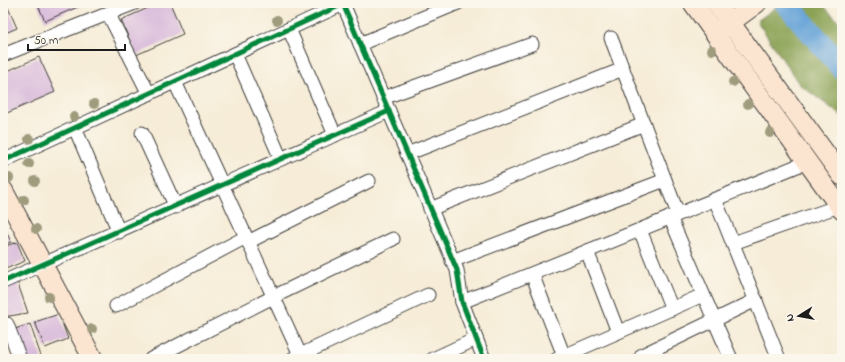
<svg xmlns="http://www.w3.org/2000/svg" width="845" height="362" font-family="'Indie Flower',sans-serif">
<rect width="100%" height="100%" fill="#fbf7ec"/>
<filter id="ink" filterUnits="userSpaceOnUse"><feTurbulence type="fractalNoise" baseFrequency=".025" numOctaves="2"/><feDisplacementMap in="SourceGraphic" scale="8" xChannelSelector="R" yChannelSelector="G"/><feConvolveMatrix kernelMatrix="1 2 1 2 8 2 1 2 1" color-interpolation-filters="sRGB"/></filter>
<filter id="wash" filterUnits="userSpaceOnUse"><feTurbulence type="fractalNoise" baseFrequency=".012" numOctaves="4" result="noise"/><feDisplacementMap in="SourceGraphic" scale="16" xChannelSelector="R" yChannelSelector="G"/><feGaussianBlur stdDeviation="0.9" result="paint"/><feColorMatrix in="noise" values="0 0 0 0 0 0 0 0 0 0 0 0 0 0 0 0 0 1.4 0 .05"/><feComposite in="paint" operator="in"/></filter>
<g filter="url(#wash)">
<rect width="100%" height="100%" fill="#f6ecd7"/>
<path fill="#8ba254" stroke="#545f38" d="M782,3h39l21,22v91l-43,-32 -42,-63z"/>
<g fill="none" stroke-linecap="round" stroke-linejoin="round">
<path stroke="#67a4d8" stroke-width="23" d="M786,3l56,65"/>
</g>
<g id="blocks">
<g fill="#d6b5d9">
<path d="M3,3h3l11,25 -14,6z"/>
<path d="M37,3h50l-42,18z"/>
<path d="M159,3h11l13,31 -47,21 -15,-35z"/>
<path d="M39,57l16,35 -48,21 -4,-10v-30z"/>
<path d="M3,224l8,18 -8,3z"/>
<path d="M17,242l8,19 -22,9v-23z"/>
<path d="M17,281l11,32 -25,4v-30z"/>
<path d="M59,314l9,25 -23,9 -10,-26z"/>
<path d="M30,324l12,35h-20l-10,-29z"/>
<path d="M3,347l4,12h-4z"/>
</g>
</g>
</g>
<g filter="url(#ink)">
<use href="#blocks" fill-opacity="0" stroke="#3d3b38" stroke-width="1"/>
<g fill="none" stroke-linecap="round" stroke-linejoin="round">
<g stroke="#3d3b38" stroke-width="15">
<g id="street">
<path d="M108,13l41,81"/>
<path d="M289,29l46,106"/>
<path d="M611,38l67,176"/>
<path d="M360,44l98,-41"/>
<path d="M235,54l46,105"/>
<path d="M3,55l132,-52"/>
<path d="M175,82l127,277"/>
<path d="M383,98l149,-54"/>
<path d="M75,128l44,104"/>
<path d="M142,133l34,74"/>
<path d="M407,154l216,-85"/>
<path d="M3,161l340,-157 114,266 5,32 22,57"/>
<path d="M715,199l64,160"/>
<path d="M430,209l214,-85"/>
<path d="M670,217l61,142"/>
<path d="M640,230l32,79"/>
<path d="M248,242l121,-61"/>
<path d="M733,243l106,-37"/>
<path d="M587,251l31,81"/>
<path d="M452,261l213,-81"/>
<path d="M532,274l32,82"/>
<path d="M3,282l386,-171"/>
<path d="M462,302l345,-140"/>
<path d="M116,306l130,-69"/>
<path d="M7,324l13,35"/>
<path d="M151,359l122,-62 120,-58"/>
<path d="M292,359l136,-64"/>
<path d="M433,359l43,-20"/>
<path d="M557,359l146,-64"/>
<path d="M640,359l2,-4 114,-55"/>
</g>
</g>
<g stroke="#3d3b38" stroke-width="21">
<g id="secondary">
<path d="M693,3l149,207"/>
<path d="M716,3l126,173"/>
<path d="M720,30l37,-27"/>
<path d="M3,190l90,169"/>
</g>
</g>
<use href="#street" stroke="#fff" stroke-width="13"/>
<use href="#secondary" stroke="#fce5d0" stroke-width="19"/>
<g stroke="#fbf7ec" stroke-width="8">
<g id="cycleway">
<path d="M3,161l340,-157 114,266 5,32 22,57"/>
<path d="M3,282l386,-171"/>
</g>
</g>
<use href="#cycleway" stroke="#00873e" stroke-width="5"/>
</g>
<g fill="#9f9c7e">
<circle cx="277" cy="20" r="5"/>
<circle cx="712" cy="50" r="5"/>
<circle cx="733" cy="82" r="5"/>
<circle cx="94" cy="104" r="5"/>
<circle cx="748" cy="104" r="5"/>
<circle cx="74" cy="117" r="5"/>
<circle cx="770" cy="133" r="5"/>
<circle cx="29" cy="139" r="5"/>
<circle cx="29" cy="164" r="5"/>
<circle cx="9" cy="178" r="5"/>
<circle cx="35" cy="181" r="5"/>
<circle cx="24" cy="200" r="5"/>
<circle cx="36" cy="229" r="5"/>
<circle cx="49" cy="297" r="5"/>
<circle cx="92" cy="329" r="5"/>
</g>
</g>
<rect width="845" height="362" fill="none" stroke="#fbf7ec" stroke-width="16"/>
<g transform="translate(799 316) rotate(259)" stroke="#fbf7ec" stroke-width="3" paint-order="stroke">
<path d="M0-3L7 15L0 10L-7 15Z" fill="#1c1c1c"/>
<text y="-6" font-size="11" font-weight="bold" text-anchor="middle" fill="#1c1c1c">N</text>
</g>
<path d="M28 44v6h97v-6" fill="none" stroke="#1c1c1c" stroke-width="2"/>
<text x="34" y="44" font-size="12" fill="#1c1c1c" stroke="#fbf7ec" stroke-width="3" paint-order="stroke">50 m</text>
</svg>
